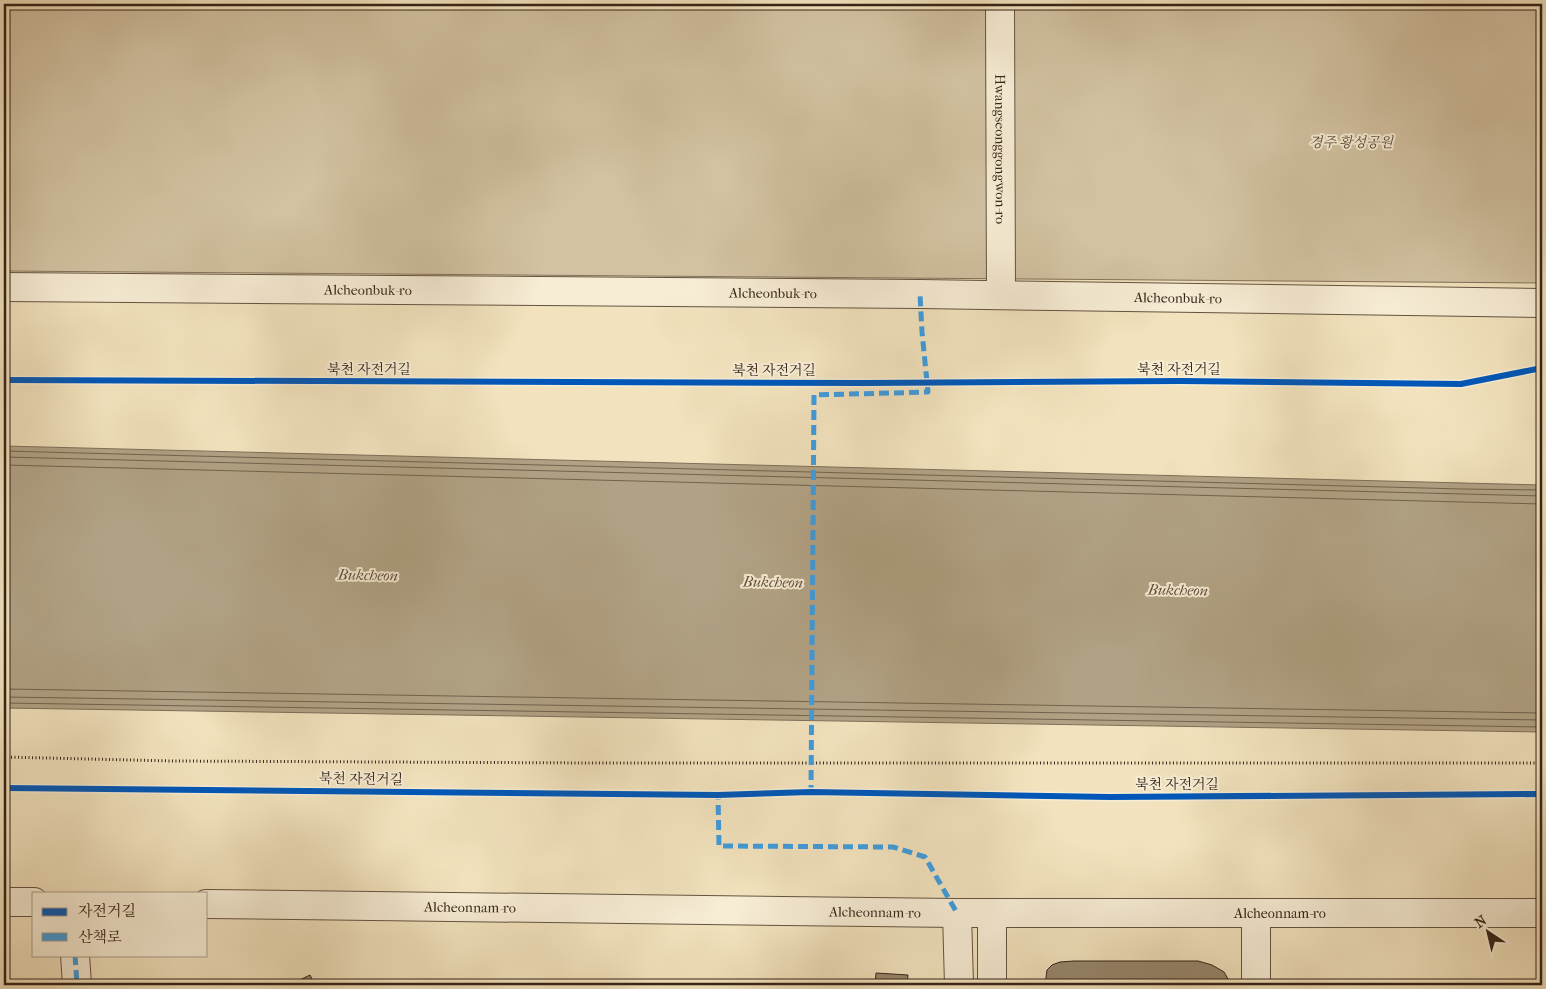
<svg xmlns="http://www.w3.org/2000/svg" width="1546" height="989" font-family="'IM FELL French Canon','Noto Serif KR',serif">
<rect width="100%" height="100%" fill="#f2e3be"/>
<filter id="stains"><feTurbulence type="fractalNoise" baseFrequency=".004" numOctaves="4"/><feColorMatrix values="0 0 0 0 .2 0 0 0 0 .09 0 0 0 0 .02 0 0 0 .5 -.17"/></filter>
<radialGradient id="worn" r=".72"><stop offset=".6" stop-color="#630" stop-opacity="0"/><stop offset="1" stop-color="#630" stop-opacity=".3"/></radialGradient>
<path fill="#d2c2a2" stroke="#83725c" d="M4,4h1538v279l-1538,-12z"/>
<path fill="#b1a285" stroke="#7f6f59" d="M4,446l1538,39v247l-1538,-24z"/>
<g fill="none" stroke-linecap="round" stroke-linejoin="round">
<g stroke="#72624e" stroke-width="1">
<path d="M4,451l1458,38 80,1"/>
<path d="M4,457l1538,39"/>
<path d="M4,465l1538,39"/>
<path d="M4,689l1538,24"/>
<path d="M4,697l1538,23"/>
<path d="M4,703l1538,24"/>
</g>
</g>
<g fill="#97876e" stroke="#342317">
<path d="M1074,961h124l14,4 12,7 4,7 1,6h-184l2,-15 5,-5 8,-3z"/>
<path d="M876,973l32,2 -1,10h-32z"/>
<path d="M310,975l5,10h-26z"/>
<path d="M257,980l3,5h-15z"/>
</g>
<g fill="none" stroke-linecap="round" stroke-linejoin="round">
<g stroke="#645341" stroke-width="30">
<g id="minor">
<path id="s1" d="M1000,4l1,291"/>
<path id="s2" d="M4,287l916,7 622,9"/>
<path d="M4,902h30"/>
<path id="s3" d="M206,904l751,9h585"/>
<path d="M957,913l2,72"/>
<path d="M992,913v72"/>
<path d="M1256,913v72"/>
<path d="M75,955l2,30"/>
</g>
</g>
<path stroke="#342317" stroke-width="3" stroke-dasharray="1 2.5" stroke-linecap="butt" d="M4,757l169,4 419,2h950"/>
<use href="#minor" stroke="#f7edd5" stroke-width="28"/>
<g stroke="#3e9cdf" stroke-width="5" stroke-dasharray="10 5" stroke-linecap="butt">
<path d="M808,792h3l3,-397 114,-3 -6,-60 -2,-38"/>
<path d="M723,795h-5l1,51 174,1 32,10 32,56"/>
<path d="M75,955l2,30"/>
</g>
<g stroke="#f7edd5" stroke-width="9">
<g id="cycleway">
<path d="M4,380l861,3 316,-2 280,3 81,-16"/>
<path d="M4,788l714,7 93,-3 299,5 432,-3"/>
</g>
</g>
<use href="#cycleway" stroke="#0057b8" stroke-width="6"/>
</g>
<g text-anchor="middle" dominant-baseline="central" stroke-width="4" stroke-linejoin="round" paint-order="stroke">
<g font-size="14" font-style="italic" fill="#5c4b3a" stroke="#f7edd5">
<text x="1351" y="142">경주 황성공원</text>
</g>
<g font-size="14" fill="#342317" stroke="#f7edd5">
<text stroke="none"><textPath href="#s1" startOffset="145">Hwangseonggongwon-ro</textPath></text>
<text stroke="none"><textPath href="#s2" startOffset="364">Alcheonbuk-ro</textPath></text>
<text stroke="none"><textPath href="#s2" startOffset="769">Alcheonbuk-ro</textPath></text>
<text stroke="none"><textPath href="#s2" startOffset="1174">Alcheonbuk-ro</textPath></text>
<text x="369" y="369">북천 자전거길</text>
<text x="1179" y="369">북천 자전거길</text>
<text x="774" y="370">북천 자전거길</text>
<text transform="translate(361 779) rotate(1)">북천 자전거길</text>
<text x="1177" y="784">북천 자전거길</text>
<text stroke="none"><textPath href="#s3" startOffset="264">Alcheonnam-ro</textPath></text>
<text stroke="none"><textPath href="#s3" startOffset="669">Alcheonnam-ro</textPath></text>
<text stroke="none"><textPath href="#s3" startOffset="1074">Alcheonnam-ro</textPath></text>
</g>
<g font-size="15" font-style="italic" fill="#604f3e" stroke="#f7edd5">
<text transform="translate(368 575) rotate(1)">Bukcheon</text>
<text transform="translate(773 582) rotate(1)">Bukcheon</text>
<text transform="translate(1178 590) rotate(1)">Bukcheon</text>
</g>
</g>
<rect width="1546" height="989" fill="none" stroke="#f2e3be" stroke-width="20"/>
<rect x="5" y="5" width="1536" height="979" fill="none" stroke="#342317" stroke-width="2.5"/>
<rect x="10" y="10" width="1526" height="969" fill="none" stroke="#342317"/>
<rect x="32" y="892" width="175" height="65" fill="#f7edd5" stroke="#a99c89"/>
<rect x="42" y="908" width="25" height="8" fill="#0057b8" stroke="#a99c89"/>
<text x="78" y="916" font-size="15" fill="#342317">자전거길</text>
<rect x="42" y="933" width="25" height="8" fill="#3e9cdf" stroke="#a99c89"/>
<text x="78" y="942" font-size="15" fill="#342317">산책로</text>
<g transform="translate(1488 932) rotate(325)" stroke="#f7edd5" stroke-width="4" paint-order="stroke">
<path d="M0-4L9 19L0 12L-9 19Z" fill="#342317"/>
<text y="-8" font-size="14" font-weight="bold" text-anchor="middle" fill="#342317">N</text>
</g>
<rect width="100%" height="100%" filter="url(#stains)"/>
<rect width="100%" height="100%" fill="url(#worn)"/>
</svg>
